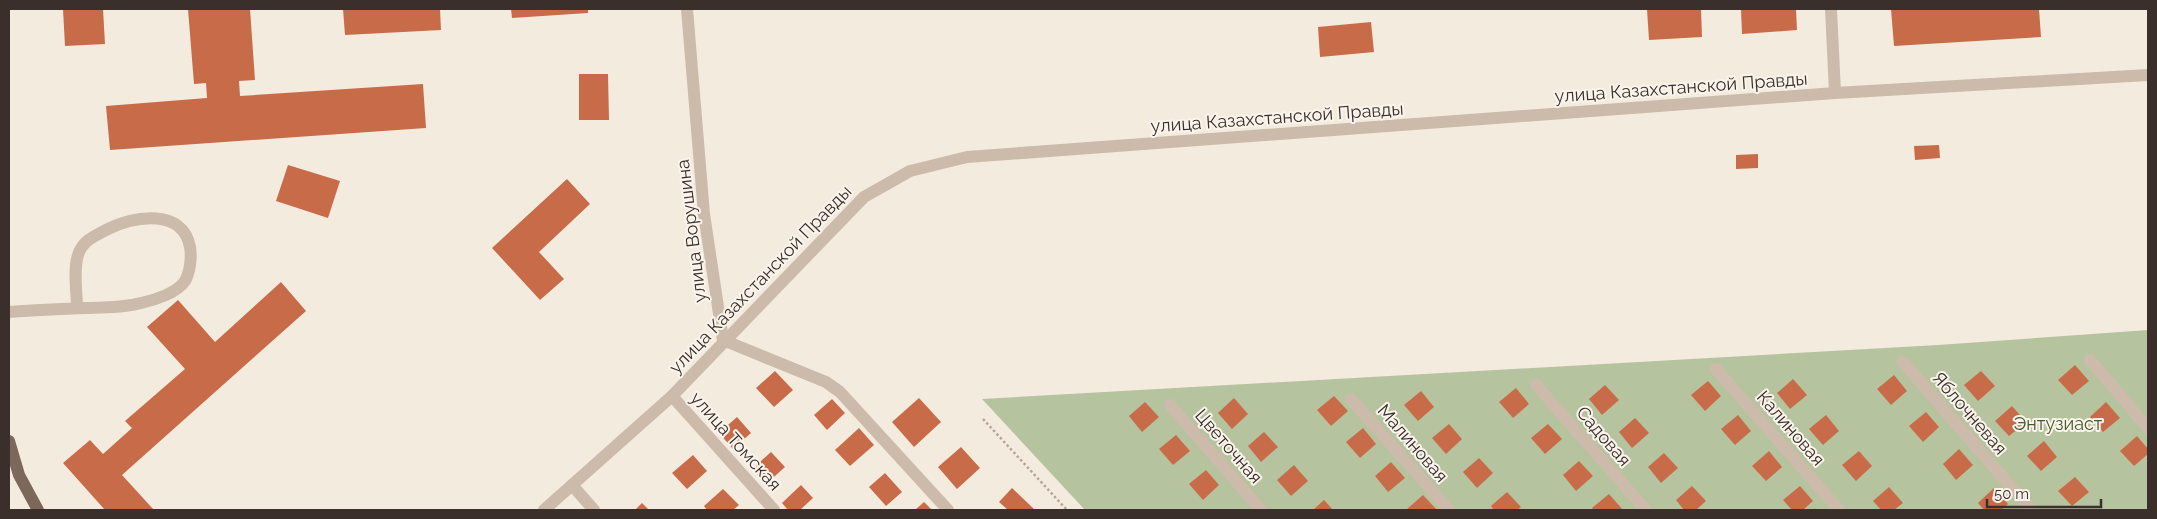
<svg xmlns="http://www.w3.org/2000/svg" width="2157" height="519" font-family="Raleway,sans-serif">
<rect width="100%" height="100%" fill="#f4ebdf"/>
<path fill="#b6c39f" d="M2148,330v180h-1063l-103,-111 956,-54z"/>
<g fill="#c86b49">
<path d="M63,9h40l2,35 -40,2z"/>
<path d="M188,9h62l5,71 -16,1 1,15 183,-12 3,44 -316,22 -4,-44 101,-8 -1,-15 -12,1z"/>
<path d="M343,9h97l1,21 -96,5z"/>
<path d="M511,9h77v4l-76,5z"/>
<path d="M1647,9h54l1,28 -53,3z"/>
<path d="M1741,9h55l1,21 -55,4z"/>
<path d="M1891,9h148l2,28 -147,9z"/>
<path d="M1371,22l3,30 -54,5 -2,-30z"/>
<path d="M579,74h29l1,46h-30z"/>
<path d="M1939,145l1,13 -25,2 -1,-14z"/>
<path d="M1758,154v14l-22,1v-14z"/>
<path d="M288,165l52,16 -12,37 -52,-17z"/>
<path d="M567,179l23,25 -51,48 25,27 -24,21 -48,-52z"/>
<path d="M281,282l25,29 -184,164 32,35h-49l-42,-47 27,-23 13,14 29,-26 -7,-7 60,-52 -38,-42 31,-27 37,42z"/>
<path d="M2075,365l14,16 -17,14 -14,-15z"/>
<path d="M775,371l18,19 -19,17 -18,-19z"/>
<path d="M1981,371l14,15 -17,15 -14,-16z"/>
<path d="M1894,375l13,16 -16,14 -14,-16z"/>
<path d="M1793,379l14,16 -17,14 -13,-16z"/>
<path d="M1708,381l13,15 -16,15 -14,-16z"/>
<path d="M1605,385l14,15 -17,15 -13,-16z"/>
<path d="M1516,388l13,16 -16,14 -14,-16z"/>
<path d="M1421,391l13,16 -16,14 -14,-16z"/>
<path d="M1334,396l14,15 -17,15 -14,-16z"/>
<path d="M919,398l22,24 -27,25 -22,-25z"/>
<path d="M1234,398l14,16 -16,15 -14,-16z"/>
<path d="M832,399l13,14 -18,17 -13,-15z"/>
<path d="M1145,402l14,15 -17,15 -13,-16z"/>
<path d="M2106,402l14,16 -17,14 -13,-15z"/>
<path d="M2012,406l14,16 -17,14 -14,-15z"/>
<path d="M1926,412l13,15 -16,15 -14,-16z"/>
<path d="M1738,415l13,16 -16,14 -14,-16z"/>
<path d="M1826,415l13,16 -16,14 -14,-16z"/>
<path d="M737,417l14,16 -18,16 -14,-16z"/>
<path d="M1635,418l14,15 -17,15 -13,-16z"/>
<path d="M1449,424l13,15 -16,15 -14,-16z"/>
<path d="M1548,424l14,15 -17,15 -14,-16z"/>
<path d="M859,428l15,17 -24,21 -15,-16z"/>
<path d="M1363,428l13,16 -16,14 -14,-16z"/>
<path d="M1264,432l14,15 -17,15 -13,-16z"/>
<path d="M1176,435l14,16 -17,14 -14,-16z"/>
<path d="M2137,436l11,13v5l-14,12 -14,-15z"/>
<path d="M2044,441l13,16 -16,14 -14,-15z"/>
<path d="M961,447l19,21 -23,21 -19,-22z"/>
<path d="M1959,449l14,16 -17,15 -13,-16z"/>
<path d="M1769,451l13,16 -16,14 -14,-15z"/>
<path d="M1859,451l13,15 -16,15 -14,-16z"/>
<path d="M771,452l14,15 -19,17 -14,-15z"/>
<path d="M1664,453l14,15 -17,15 -13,-16z"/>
<path d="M693,455l14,16 -20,18 -15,-16z"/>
<path d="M1479,458l14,15 -16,15 -14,-16z"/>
<path d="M1579,461l14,15 -17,15 -13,-16z"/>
<path d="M1391,462l14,16 -17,14 -13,-16z"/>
<path d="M1294,465l14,16 -17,15 -14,-16z"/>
<path d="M1206,470l13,15 -16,15 -14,-16z"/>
<path d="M885,473l17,19 -16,14 -17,-19z"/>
<path d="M2075,477l14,15 -17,14 -14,-15z"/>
<path d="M801,485l12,13 -13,12h-12l-6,-7z"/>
<path d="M1692,486l14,15 -10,9h-12l-8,-10z"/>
<path d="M1800,486l13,15 -10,9h-11l-9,-10z"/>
<path d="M1889,487l14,16 -9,7h-13l-8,-9z"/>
<path d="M1012,488l23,22h-27l-9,-8z"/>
<path d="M1994,488l14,16 -7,6h-17l-6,-7z"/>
<path d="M723,489l16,16 -6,5h-26l-3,-4z"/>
<path d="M1507,492l14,15 -4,3h-23l-3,-4z"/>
<path d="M1609,494l14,16h-29l-2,-2z"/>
<path d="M1423,495l14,15h-31z"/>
<path d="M1324,500l9,10h-20z"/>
<path d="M924,502l8,8h-17z"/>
<path d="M642,503l7,7h-14z"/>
</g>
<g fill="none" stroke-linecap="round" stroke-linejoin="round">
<path stroke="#b8a595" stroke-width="2.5" stroke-dasharray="2.5 2.5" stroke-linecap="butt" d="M983,419l84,91"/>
<g stroke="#ccbbab" stroke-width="12">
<path d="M687,9l17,205 19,126 103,42 14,10 108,118"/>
<path d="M1831,9l4,84"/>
<path d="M9,312c26,-2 53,-3 79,-4 18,-1 36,0 53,-5 14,-3 36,-10 44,-22 5,-9 7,-24 5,-34 -7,-39 -55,-31 -82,-18 -12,6 -26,12 -30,26 -5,16 -1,37 -1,53"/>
<path d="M2090,360l58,68"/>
<path d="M1903,362l128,148"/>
<path d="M1716,369l123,141"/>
<path d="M1536,385l110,125"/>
<path d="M672,396l102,114"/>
<path d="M1351,399l98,111"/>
<path d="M1170,405l91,105"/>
<path d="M572,485l22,25"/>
<path d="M544,510l128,-114 192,-199 46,-26 57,-14 868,-64 313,-18"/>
</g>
<path stroke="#7c675b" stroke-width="12" d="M9,441l10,34 19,35"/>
</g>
<g text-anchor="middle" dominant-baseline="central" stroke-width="4" stroke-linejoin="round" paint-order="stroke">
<g font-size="18" fill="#3a2f2a" stroke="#fbf4ec">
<text transform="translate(1681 87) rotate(-4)">улица Казахстанской Правды</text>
<text transform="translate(1277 117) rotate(-4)">улица Казахстанской Правды</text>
<text transform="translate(691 231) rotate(-97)">улица Ворушина</text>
<text transform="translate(760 279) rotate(-46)">улица Казахстанской Правды</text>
<text transform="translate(1970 413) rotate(49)">Яблочневая</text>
<text transform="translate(1791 428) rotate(49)">Калиновая</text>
<text transform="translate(1604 436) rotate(49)">Садовая</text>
<text transform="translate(736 441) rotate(48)">улица Томская</text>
<text transform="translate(1413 443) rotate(49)">Малиновая</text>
<text transform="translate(1229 446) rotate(49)">Цветочная</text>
</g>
<g font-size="18" fill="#48592d" stroke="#fbf4ec">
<text x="2058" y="423">Энтузиаст</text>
</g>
</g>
<rect width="2157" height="519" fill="none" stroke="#3a2f2a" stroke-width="20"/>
<path d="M1987 499v8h114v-8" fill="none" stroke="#3a2f2a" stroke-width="2.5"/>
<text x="1994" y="499" font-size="15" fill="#3a2f2a" stroke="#fbf4ec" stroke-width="4" paint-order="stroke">50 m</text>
</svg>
